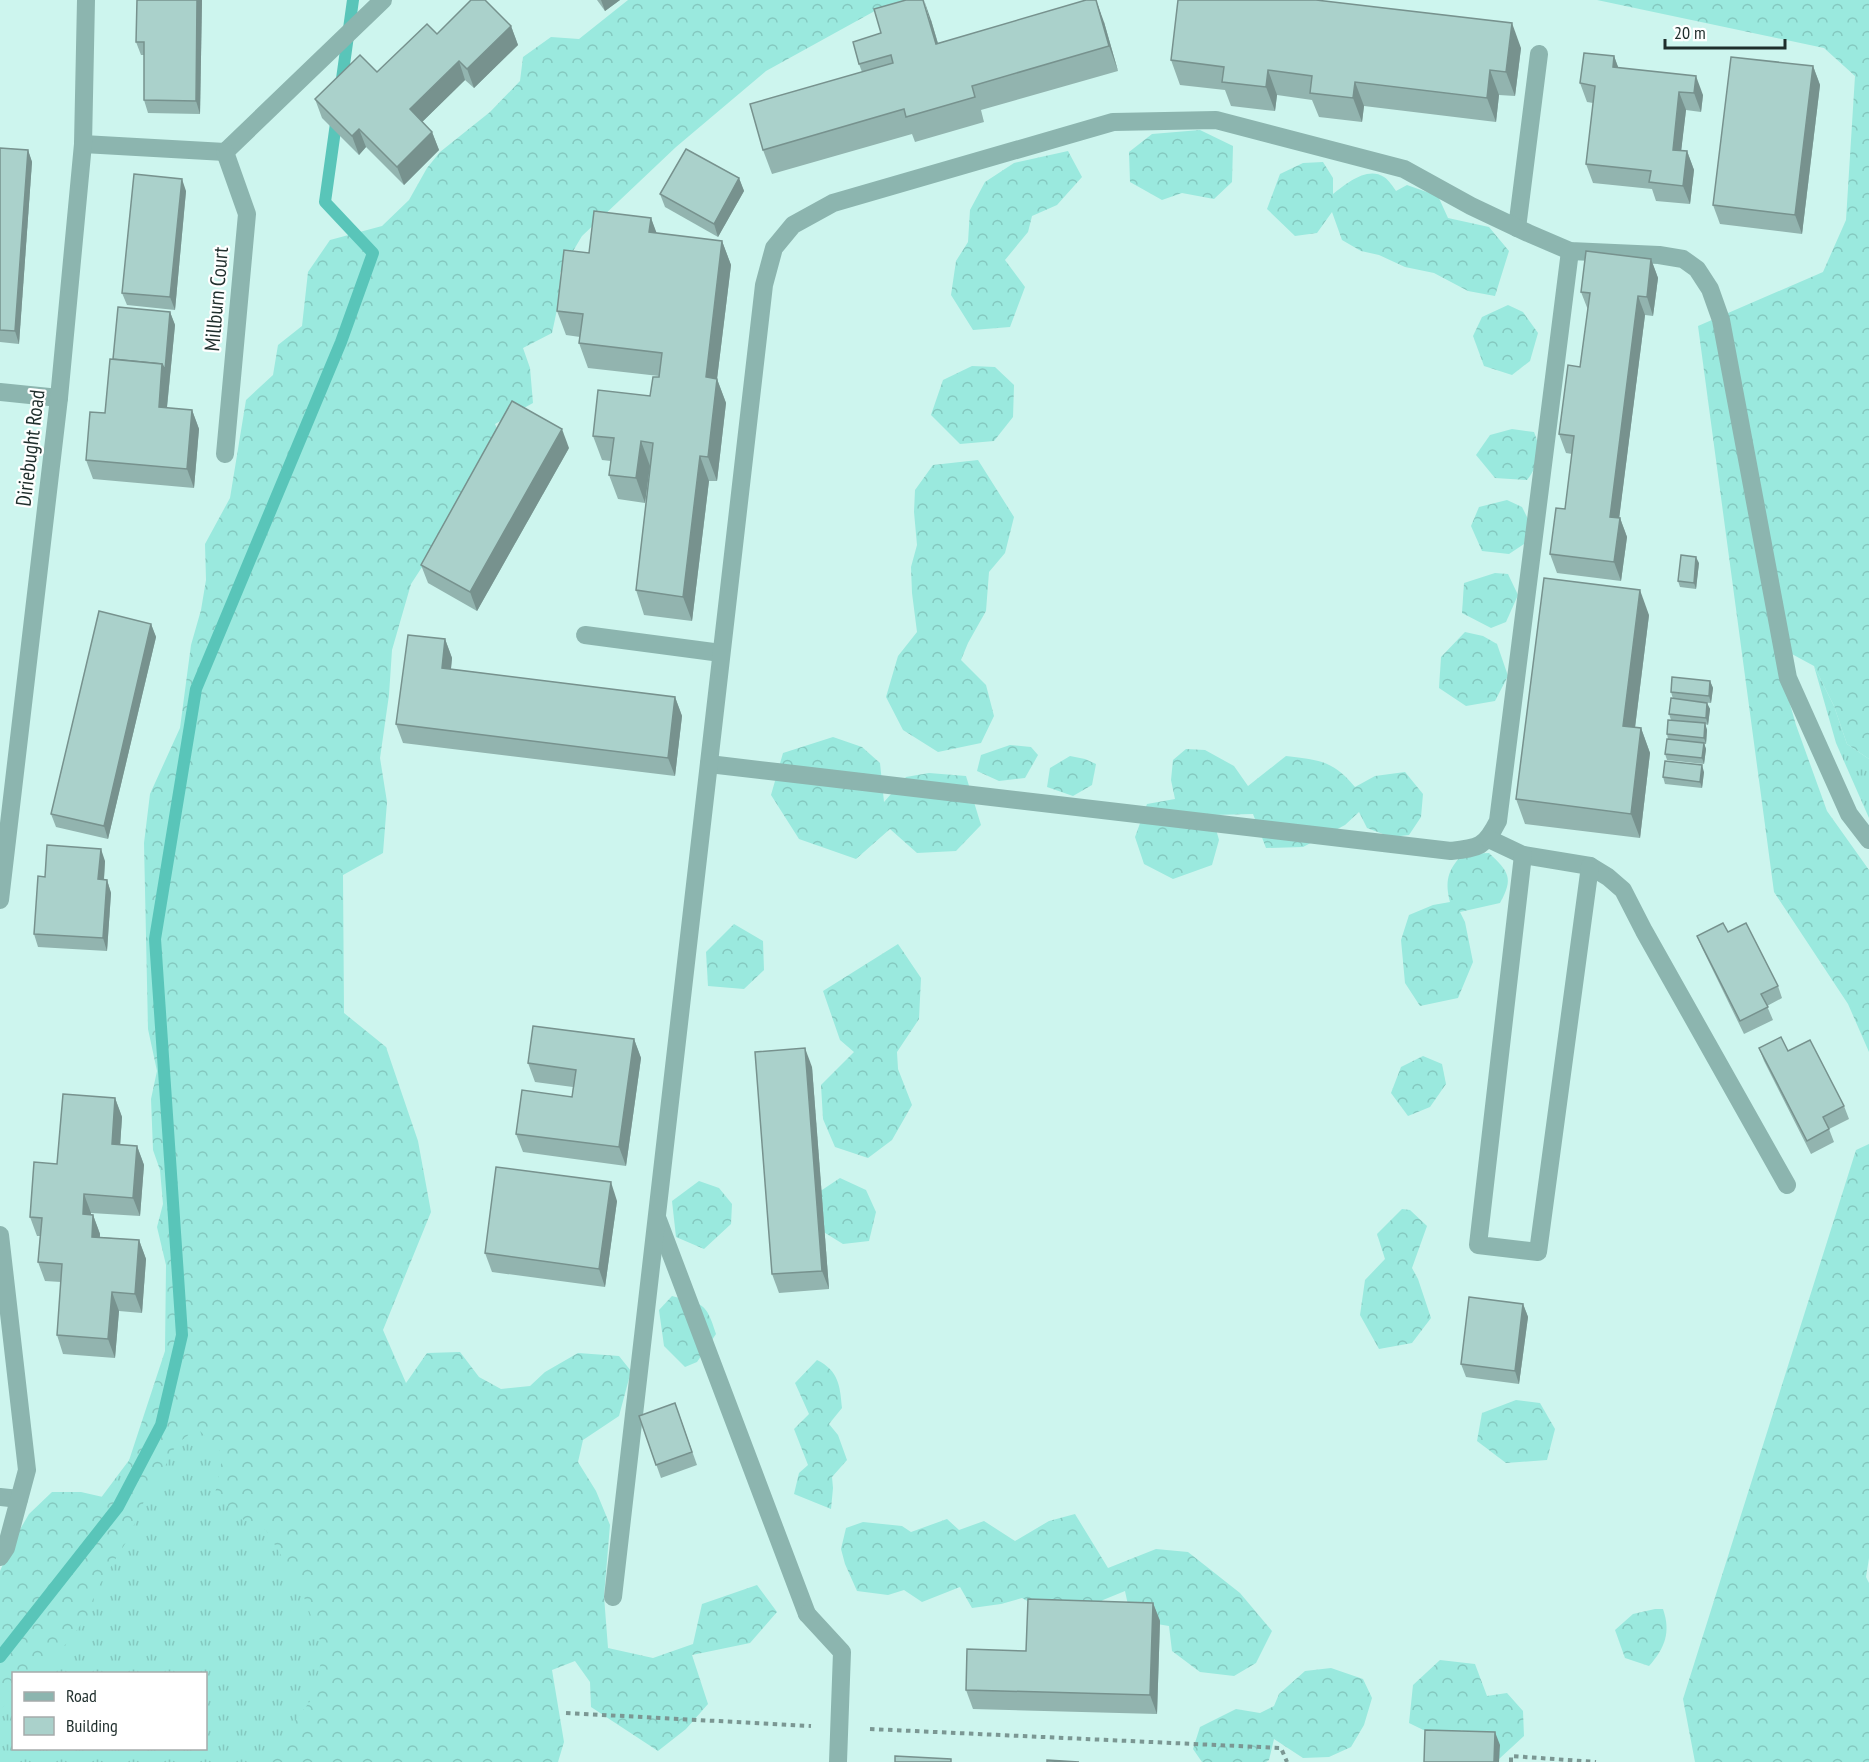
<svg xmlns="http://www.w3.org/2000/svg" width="1869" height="1762" font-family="'PT Sans Narrow',sans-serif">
<defs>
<pattern id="grass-tufts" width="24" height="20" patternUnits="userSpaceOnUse" patternTransform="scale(1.5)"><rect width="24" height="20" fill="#9ae9de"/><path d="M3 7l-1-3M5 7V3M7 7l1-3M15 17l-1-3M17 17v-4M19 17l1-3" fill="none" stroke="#84c8bf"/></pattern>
<pattern id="forest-crowns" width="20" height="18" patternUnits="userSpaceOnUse" patternTransform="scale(1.5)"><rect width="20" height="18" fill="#9ae9de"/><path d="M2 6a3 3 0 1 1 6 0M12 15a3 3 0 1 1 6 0" fill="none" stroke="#84c8bf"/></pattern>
</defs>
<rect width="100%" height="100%" fill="#cdf5ee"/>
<g fill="url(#grass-tufts)" fill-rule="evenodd">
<path d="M1814,666l20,40 13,38 22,15v59l-33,-75z"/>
<path d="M174,1400l300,142 3,220h-477v-129zM14,1674h192v74h-192z"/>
</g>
<g fill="url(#forest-crowns)">
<path d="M628,0h279l-25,7 -116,64 -90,76 -94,89 -22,37 1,18 -9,42 -29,15 7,20 3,35 -38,21 17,37 -77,86 -24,37 -19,66 -3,45 -9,63 7,44 -4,51 -40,22 1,138 42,34 32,94 13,71 -48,118 23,53 21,-30 33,-1 19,25 22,12 29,-3 15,-14 33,-19 41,3 12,15 -12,45 -36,24 -5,22 18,29 14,34 -6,71 4,52 45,10 40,-14 9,-40 55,-19 20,27 -27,31 -58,12 16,49 -22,25 -28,22 -67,-44 -1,-25 -15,-21 -23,9 12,72 -6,20h-294l47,-62 13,-49 -23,-62 -35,-59 -22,-10 -29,-26 8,-40 -26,-26 -21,17 -21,41 -10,13 -17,40 -33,53 -3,18 -25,33 -31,30 -22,1 -1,22 -13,14v-139l15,-33 14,-24 23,-22h29l35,8 49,-149 1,-86 -9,-38 6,-23 -3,-34 -7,-20 -2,-51 6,-28 -9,-42 -4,-186 6,-49 30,-66 11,-83 10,-35 5,-30 -1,-36 25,-46 16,-98 27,-25 5,-30 24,-19 6,-54 22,-32 52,-14 27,-26 18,-32 13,-16 50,-40 30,-31 3,-24 28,-20 28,2z"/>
<path d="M1597,0h272v759l-22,-15 -13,-38 -20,-40 -39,-21 6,28 15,52 31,86 42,59v182l-21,-48 -74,-112 -76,-566 125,-54 23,-52 9,-144 -31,-28z"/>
<path d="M1200,130l33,16 -1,36 -18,17 -32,-6 -20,7 -32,-18 -1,-30 23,-18z"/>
<path d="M1068,151l14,26 -25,28 -25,11 -4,16 -23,28 20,27 -15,40 -37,3 -22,-35 5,-34 12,-19 2,-32 15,-28 29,-19z"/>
<path d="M1323,162l10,16v16c13,-10 34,-28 51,-17 5,3 9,10 12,14l11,-6 31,11 10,22 41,9 20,24 -14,45 -27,-5 -34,-18 -29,-6 -26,-12 -18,-4 -19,-11 -10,-28 -15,21 -22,3 -28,-27 13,-35 23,-11z"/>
<path d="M1508,305l15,7 15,21 -8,28 -18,14 -28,-9 -11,-30 9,-19z"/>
<path d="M972,366l23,1 19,18 -1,32 -19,24 -34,3 -29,-29 12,-35z"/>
<path d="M1512,429l22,3c8,19 5,32 -7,48l-32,-2 -19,-23 14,-20z"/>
<path d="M978,460l36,57 -9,36 -16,19 -3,39 -18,32 -7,17 25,25 8,31 -13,27 -43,9 -35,-22 -17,-33 12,-41 19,-24 -5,-39 -1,-26 6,-22 -3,-33 1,-22 18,-25z"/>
<path d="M1507,500l15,7 7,14 -5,23 -15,10 -27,-3 -11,-25 8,-19z"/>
<path d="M1495,573l13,1 10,21 -12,27 -15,6 -29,-15 2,-30z"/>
<path d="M1465,632l18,4 14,8 11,32 -13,25 -29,5 -27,-18 2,-31z"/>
<path d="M833,737l29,10 18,16 4,39 22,-25 23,-4 37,3 15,49 -25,26 -39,2 -27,-24 -34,30 -57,-20 -28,-44 12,-42z"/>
<path d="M1010,745l21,2 7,8 -13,23 -26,3 -22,-10 4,-16z"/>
<path d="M1186,749l19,1 29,16 14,20 38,-30c32,4 47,4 69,31l20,-11 30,-4 18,22 -2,23 -12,18 -18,2 -24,-9 -8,-16 -14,13 -42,22 -37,1 -13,-34 -41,1 7,25 -7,25 -39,14 -29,-15 -9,-27 12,-33 28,-5 -4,-19 2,-20z"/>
<path d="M1070,756l15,3 11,5 -4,21 -19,11 -26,-9 3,-19z"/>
<path d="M1489,853c20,19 25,25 11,50l-40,9 5,10 8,40 -15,36 -38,8 -15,-23 -4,-43 8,-25 24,-10 17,-3c-5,-20 -3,-32 13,-48z"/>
<path d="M734,924l29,17 1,29 -20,19 -36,-3 -2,-34z"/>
<path d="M898,944l23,34 -2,41 -22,33 1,17 14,36 -20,35 -24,18 -33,-11 -12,-28 -2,-34 33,-33 -14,-12 -17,-49z"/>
<path d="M1423,1056l19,8 4,20 -16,23 -22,9 -17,-23 10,-26z"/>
<path d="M1869,1144v414l-3,19 3,6v179h-174l-12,-63 173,-549z"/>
<path d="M840,1178l26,12 10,22 -7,29 -26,3 -34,-21 4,-27z"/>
<path d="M699,1181l20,7 13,16 -1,20 -27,25 -28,-12 -4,-36z"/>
<path d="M1402,1209l8,1 17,16 -15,42 6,11 13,39 -19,25 -33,6 -19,-34 5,-35 20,-21 -8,-25z"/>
<path d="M672,1296c31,8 34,6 44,38l-19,28 -12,5 -21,-21 -5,-36z"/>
<path d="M817,1360c22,11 23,26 25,48l-13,16 9,11 9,25 -15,17 1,11 -2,21 -37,-15 5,-21 9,-8 -14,-36 15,-15 -14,-31z"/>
<path d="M1516,1400l24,3 15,26 -8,31 -41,3 -29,-22 5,-28z"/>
<path d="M1075,1514l33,54 48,-19 32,3 52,41 32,38 -16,32 -22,13 -34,-4 -28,-21 -3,-25 -30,-5 -11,-16 -3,-14 -22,9 -17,14 -43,-4 -21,-12 -21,6 -29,4 -12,-21 -38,15 -18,-12 -16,5 -31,-4 -12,-27 -4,-15 5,-21 17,-6 39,4 9,6 36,-13 12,11 25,-9 31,20 34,-20z"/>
<path d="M1655,1609h8c8,23 2,39 -14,57l-24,-8 -10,-28 18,-16z"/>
<path d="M1440,1660l35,4 12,32 20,-3 16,18 1,25 -25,23 -20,3 -17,-32 -14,12 -39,-19 4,-38z"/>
<path d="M1331,1668l32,11 9,19 -8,27 -13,22 -22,10 -26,1 -29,-19 -5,21 -3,2h-64l-9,-13 7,-22 36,-18 24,4 14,-7 5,-12 26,-23z"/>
</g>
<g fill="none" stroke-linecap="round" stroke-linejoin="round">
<g stroke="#59c5b9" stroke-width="12">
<path d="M341,86l12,-86"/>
<path d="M0,1657l118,-150 43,-82 21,-90 -27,-396 41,-250 145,-347 32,-89 -48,-51 12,-86"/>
</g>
<g stroke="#7b9793" stroke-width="4" stroke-dasharray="4.5 4.5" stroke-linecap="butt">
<path d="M566,1713l245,13"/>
<path d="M870,1729l411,19 6,14"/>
<path d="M1511,1762v-6l85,6"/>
</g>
<g stroke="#8cb5af" stroke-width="18">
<path d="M1517,228l22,-174"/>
<path d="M585,635l136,18"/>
<path d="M709,764l742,87c28,-3 34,-4 47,-30l72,-570"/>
<path d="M1489,839l34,16 67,11 18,11 15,13 21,41 143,254"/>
<path d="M1523,855l-45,390 60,7 52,-386"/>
<path d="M658,1220l149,394"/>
<path d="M0,1497l19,2"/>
<path d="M613,1597l151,-1312 10,-37 19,-23 40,-22 280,-81 103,-2 188,49 67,37 57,27 42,18 89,4 24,4 14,10 13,20 11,31 67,358 61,136 20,26"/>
</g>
<g stroke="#8cb5af" stroke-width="18">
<path d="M83,144l142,8 158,-152"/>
<path d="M0,392l59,6"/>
<path d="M225,454l22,-240 -22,-62"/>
<path d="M0,900l59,-502 24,-254 3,-144"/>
<path d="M0,1235l27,235 -21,78 -6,9"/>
<path d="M807,1614l35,38 -4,110"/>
</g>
</g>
<g fill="#92b4af">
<path d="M137,0h65l-2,114 -52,-1 -4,-13v-45h-3l-5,-13z"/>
<path d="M597,0h23l-15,11z"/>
<path d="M931,20l7,23 166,-21 14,49 -137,39 3,12 -69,20 -3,-8 -140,40 -9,-24 99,-78 -3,-8z"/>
<path d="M511,26l7,19 -44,43 -9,-8 -43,42 10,10 7,18 -35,35 -38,-38 -7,8 -37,-37 -7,-19 62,-27 60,-38z"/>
<path d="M1521,48l-6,48 -16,-1 -3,27 -132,-16 -2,16 -43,-5 -7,-17 -35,-5 -2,16 -44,-5 -6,-16 -45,-5 -9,-25z"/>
<path d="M1614,56l4,11 85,28 -2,17 -15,-2 -5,41h6l7,19 -4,34 -34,-3 -4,-12 -59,-6 -7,-19 7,-61 -6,-1 -7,-19z"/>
<path d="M1813,66l7,19 -18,149 -82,-10 -7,-19z"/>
<path d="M0,148l28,2 4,12 -13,182 -19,-2z"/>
<path d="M739,178l5,13 -26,46 -53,-30 -5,-13z"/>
<path d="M186,191l-11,119 -48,-5 -5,-12z"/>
<path d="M651,218l5,15 66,8 9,24 -14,114 9,24 -9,78h-8l-17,140 -48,-6 -8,-25 14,-124 -5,37 -27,-4 -9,-24 2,-14 -9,-1 -9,-24 57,-40 9,-20 -71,-8 -9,-25 1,-6 -14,-2 -9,-24 32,-58z"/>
<path d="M1651,259l7,19 -5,38 -8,-1 -26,203h1l7,19 -6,44 -64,-8 -7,-19 15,-45 7,-55 -6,-1 -7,-19 21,-67 8,-57 -7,-18z"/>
<path d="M170,312l5,13 -8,83 25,2 7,19 -5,59 -101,-9 -7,-19 19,-47 8,-54z"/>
<path d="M569,448l-92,163 -49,-28 -7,-18z"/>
<path d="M1699,563l-3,26 -16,-2 -2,-6z"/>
<path d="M1649,615l-14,113h6l9,25 -10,85 -115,-14 -9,-25z"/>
<path d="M151,624l5,13 -48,202 -52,-12 -5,-13z"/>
<path d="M445,639l7,19 -1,11 224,28 7,19 -7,60 -272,-33 -7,-19z"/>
<path d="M1710,681l3,7 -2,15 -31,-3 27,3 3,6 -2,16 -3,-1 2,6 -1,14h-2l2,5 -2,15 -37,-4 -2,-6 3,-15 -1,-5 4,-14 -2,-6 4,-15 -2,-7z"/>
<path d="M1704,772l-2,16 -37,-4 -2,-7z"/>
<path d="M105,861l-1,19h3l4,13 -4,58 -69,-4 -4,-13 11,-57z"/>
<path d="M1728,932l50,54 4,12 -15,8 6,14 -29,14 -42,-86 -5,-12z"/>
<path d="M634,1039l7,19 -15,108 -103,-14 -7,-18 56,-37 1,-10 -38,-5 -7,-19z"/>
<path d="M1759,1048l29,3 56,55 5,13 -20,10 5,13 -23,12 -47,-93z"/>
<path d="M812,1067l17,222 -50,4 -7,-19z"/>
<path d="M115,1098l7,19 -2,28 17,1 7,19 -4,51 -49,-3v2h2l7,19v3l39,3 7,19 -4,54 -23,-2 -4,47 -52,-4 -6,-19 4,-53 -16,-1 -7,-19 2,-26h-3l-7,-19 27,-53z"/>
<path d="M617,1201l-12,86 -113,-15 -7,-19z"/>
<path d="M1523,1304l5,13 -9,67 -53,-7 -5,-13z"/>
<path d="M675,1403l22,62 -36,13 -22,-62z"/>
<path d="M1153,1603l7,18 -3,93 -184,-5 -7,-19z"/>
</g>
<g fill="#77928e">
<path d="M197,0h5l-2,114 -4,-13z"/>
<path d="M601,0h19l-15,11z"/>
<path d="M924,0l7,20 14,48 -9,-24z"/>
<path d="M1096,0l8,22 14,49 -9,-25z"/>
<path d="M1512,23l9,25 -6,48 -9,-24z"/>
<path d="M511,26l7,19 -44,43 -7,-19z"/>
<path d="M1614,56l7,19 -8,-8z"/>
<path d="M459,61l6,19 -49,48 -6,-19z"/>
<path d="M1813,66l7,19 -18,149 -7,-19z"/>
<path d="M1268,70l9,25 -2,16 -9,-24z"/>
<path d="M1490,70l9,25 -3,27 -9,-24z"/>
<path d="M1696,76l7,19 -2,17 -7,-19z"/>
<path d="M1355,82l9,24 -2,16 -9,-24z"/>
<path d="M1679,92l7,18 -7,59 -6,-19z"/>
<path d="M359,129l7,18 -7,8 -7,-19z"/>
<path d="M432,132l7,18 -35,35 -7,-18z"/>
<path d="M28,150l4,12 -13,182 -4,-13z"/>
<path d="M1687,151l7,19 -4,34 -7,-18z"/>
<path d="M739,178l5,13 -26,46 -4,-13z"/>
<path d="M182,179l4,12 -11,119 -5,-13z"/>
<path d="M651,218l9,24 -11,-10z"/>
<path d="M722,241l9,24 -14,114 9,24 -9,78 -9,-24 -2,-80z"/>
<path d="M1651,259l7,19 -5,38 -6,-19z"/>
<path d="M1638,296l7,19 -28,220 -7,-18z"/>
<path d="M170,312l5,13 -10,101 -6,-19 3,-43z"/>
<path d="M192,410l7,19 -5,59 -7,-19z"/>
<path d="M562,429l7,19 -92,163 -7,-19z"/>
<path d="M641,441l9,25 -5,37 -9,-25z"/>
<path d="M700,456l9,25 -17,140 -9,-24z"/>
<path d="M1620,518l7,19 -6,44 -7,-19z"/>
<path d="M1696,557l3,6 -3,26 -2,-6z"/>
<path d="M1640,590l9,25 -17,136 -9,-25z"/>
<path d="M151,624l5,13 -48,202 -4,-13z"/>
<path d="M445,639l7,19 -3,29 -7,-19z"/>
<path d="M1710,681l3,7 -2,15 -2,-7z"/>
<path d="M675,697l7,19 -7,60 -7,-18z"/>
<path d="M1707,703l3,6 -2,16 -2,-7z"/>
<path d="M1705,723l2,7 -1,14 -2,-6z"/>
<path d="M1641,728l9,25 -10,85 -9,-24z"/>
<path d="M1704,743l2,6 -2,15 -2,-6z"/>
<path d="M1702,765l2,7 -2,16 -2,-6z"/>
<path d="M101,849l4,12 -2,31 -5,-13z"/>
<path d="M107,880l4,13 -4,58 -4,-13z"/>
<path d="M634,1039l7,19 -15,108 -7,-19z"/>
<path d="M805,1048l7,19 17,222 -7,-18z"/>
<path d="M115,1098l7,19 -3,46 -7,-19z"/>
<path d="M137,1146l7,19 -4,51 -7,-18z"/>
<path d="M611,1182l6,19 -12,86 -6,-18z"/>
<path d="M84,1194l7,19 -1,19 -7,-18z"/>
<path d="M93,1215l7,19 -2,21 -6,-18z"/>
<path d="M139,1240l7,19 -4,54 -7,-19z"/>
<path d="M112,1292l7,19 -4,47 -7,-19z"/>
<path d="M1523,1304l5,13 -9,67 -4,-13z"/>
<path d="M1153,1603l7,18 -3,93 -7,-19z"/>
<path d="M1495,1732l5,13 -1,17h-5z"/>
</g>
<g fill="#aad1cb" stroke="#77928e" stroke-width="1.5">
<path d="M137,0h60l-1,101 -52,-1v-58h-8z"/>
<path d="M471,0h14l26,26 -44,43 -8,-8 -49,48 22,23 -35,35 -38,-38 -7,7 -37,-37 45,-44 17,17 50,-48 10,10z"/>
<path d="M906,0h17l13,44 150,-44h10l13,46 -137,40 3,11 -69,20 -2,-8 -141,41 -13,-46 143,-41 -2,-8 -32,9 -6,-22 28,-9 -7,-24z"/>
<path d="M1178,0h138l196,23 -6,49 -16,-2 -3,28 -132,-16 -2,16 -43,-5 2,-17 -44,-6 -2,17 -44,-5 2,-15 -53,-7z"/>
<path d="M1584,53l30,3 -1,11 83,9 -2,17 -15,-1 -6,58 14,1 -4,35 -34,-4 2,-11 -65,-7 9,-78 -15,-3z"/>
<path d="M1731,57l82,9 -18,149 -82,-10z"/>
<path d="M0,148l28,2 -13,181 -15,-1z"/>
<path d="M686,149l53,29 -25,46 -54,-30z"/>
<path d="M134,174l48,5 -12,118 -48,-4z"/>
<path d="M594,211l57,7 -2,14 73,9 -16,136 11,2 -9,78 -8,-1 -17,141 -47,-7 17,-147 -12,-2 -5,37 -27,-3 5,-37 -21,-2 5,-46 52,6 3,-19h6l3,-24 -83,-10 4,-29 -26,-3 7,-61 25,3z"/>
<path d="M1586,251l65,8 -4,38 -9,-1 -28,221 10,1 -6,44 -64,-8 6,-46 9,1 9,-73 -15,-2 9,-69 12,2 10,-74 -9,-1z"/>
<path d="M118,307l52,5 -5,58 -3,-6 -49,-5z"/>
<path d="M110,359l52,5 -3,43 33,3 -5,59 -101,-9 4,-48 15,1z"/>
<path d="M512,401l50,28 -92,163 -49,-27z"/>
<path d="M1681,555l15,2 -2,26 -16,-2z"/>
<path d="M1544,578l96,12 -17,136 18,2 -10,86 -115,-15z"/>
<path d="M99,611l52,13 -47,202 -53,-12z"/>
<path d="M408,635l37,4 -3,29 233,29 -7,61 -272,-34z"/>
<path d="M1672,677l38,4 -1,15 -38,-4z"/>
<path d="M1671,698l36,5 -1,15 -37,-4z"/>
<path d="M1668,720l37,3 -1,15 -37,-4z"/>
<path d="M1667,739l37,4 -2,15 -37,-4z"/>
<path d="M1665,761l37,4 -2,17 -37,-5z"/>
<path d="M47,845l54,4 -3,30 9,1 -4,58 -69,-4 4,-58 7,1z"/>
<path d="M1723,923l5,9 18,-9 32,63 -17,8 7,13 -28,14 -43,-85z"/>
<path d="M533,1026l101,13 -15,108 -103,-13 6,-44 50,7 4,-27 -48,-7z"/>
<path d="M1781,1037l7,14 22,-11 34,66 -21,11 6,12 -22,12 -48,-93z"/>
<path d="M805,1048l17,223 -50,3 -17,-222z"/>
<path d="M63,1094l52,4 -3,46 25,2 -4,52 -49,-4 -1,20 10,1 -1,22 47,3 -4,54 -23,-2 -4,47 -51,-4 5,-71 -24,-2 4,-44 -12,-1 4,-55 23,2z"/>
<path d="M496,1167l115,15 -12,87 -114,-16z"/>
<path d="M1469,1297l54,7 -8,67 -54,-7z"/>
<path d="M675,1403l17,49 -36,13 -17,-49z"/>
<path d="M1028,1599l125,4 -3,92 -184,-5 1,-41 59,2z"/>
<path d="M1425,1730l70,2 -1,30h-70z"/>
<path d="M895,1756l56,3v3h-56z"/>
<path d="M1047,1760l32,2h-32z"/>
</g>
<g text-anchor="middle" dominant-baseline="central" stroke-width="4.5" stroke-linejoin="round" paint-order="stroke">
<g font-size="21" fill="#1f2e2c" stroke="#fff">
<text transform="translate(216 299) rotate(-85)">Millburn Court</text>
<text transform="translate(30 448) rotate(-83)">Diriebught Road</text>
</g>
</g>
<rect x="12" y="1672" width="195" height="78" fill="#ffffff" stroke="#a5abab" stroke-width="1.5"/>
<rect x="24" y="1692" width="30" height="9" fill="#8cb5af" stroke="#a5abab" stroke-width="1.5"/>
<text x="66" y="1702" font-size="18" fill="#1f2e2c">Road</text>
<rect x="24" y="1717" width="30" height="18" fill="#aad1cb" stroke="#a5abab" stroke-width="1.5"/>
<text x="66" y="1732" font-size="18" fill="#1f2e2c">Building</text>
<path d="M1665 39v9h120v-9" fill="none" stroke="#1f2e2c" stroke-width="3"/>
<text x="1674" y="39" font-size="18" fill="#1f2e2c" stroke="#ffffff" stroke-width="4.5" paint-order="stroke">20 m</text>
</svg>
